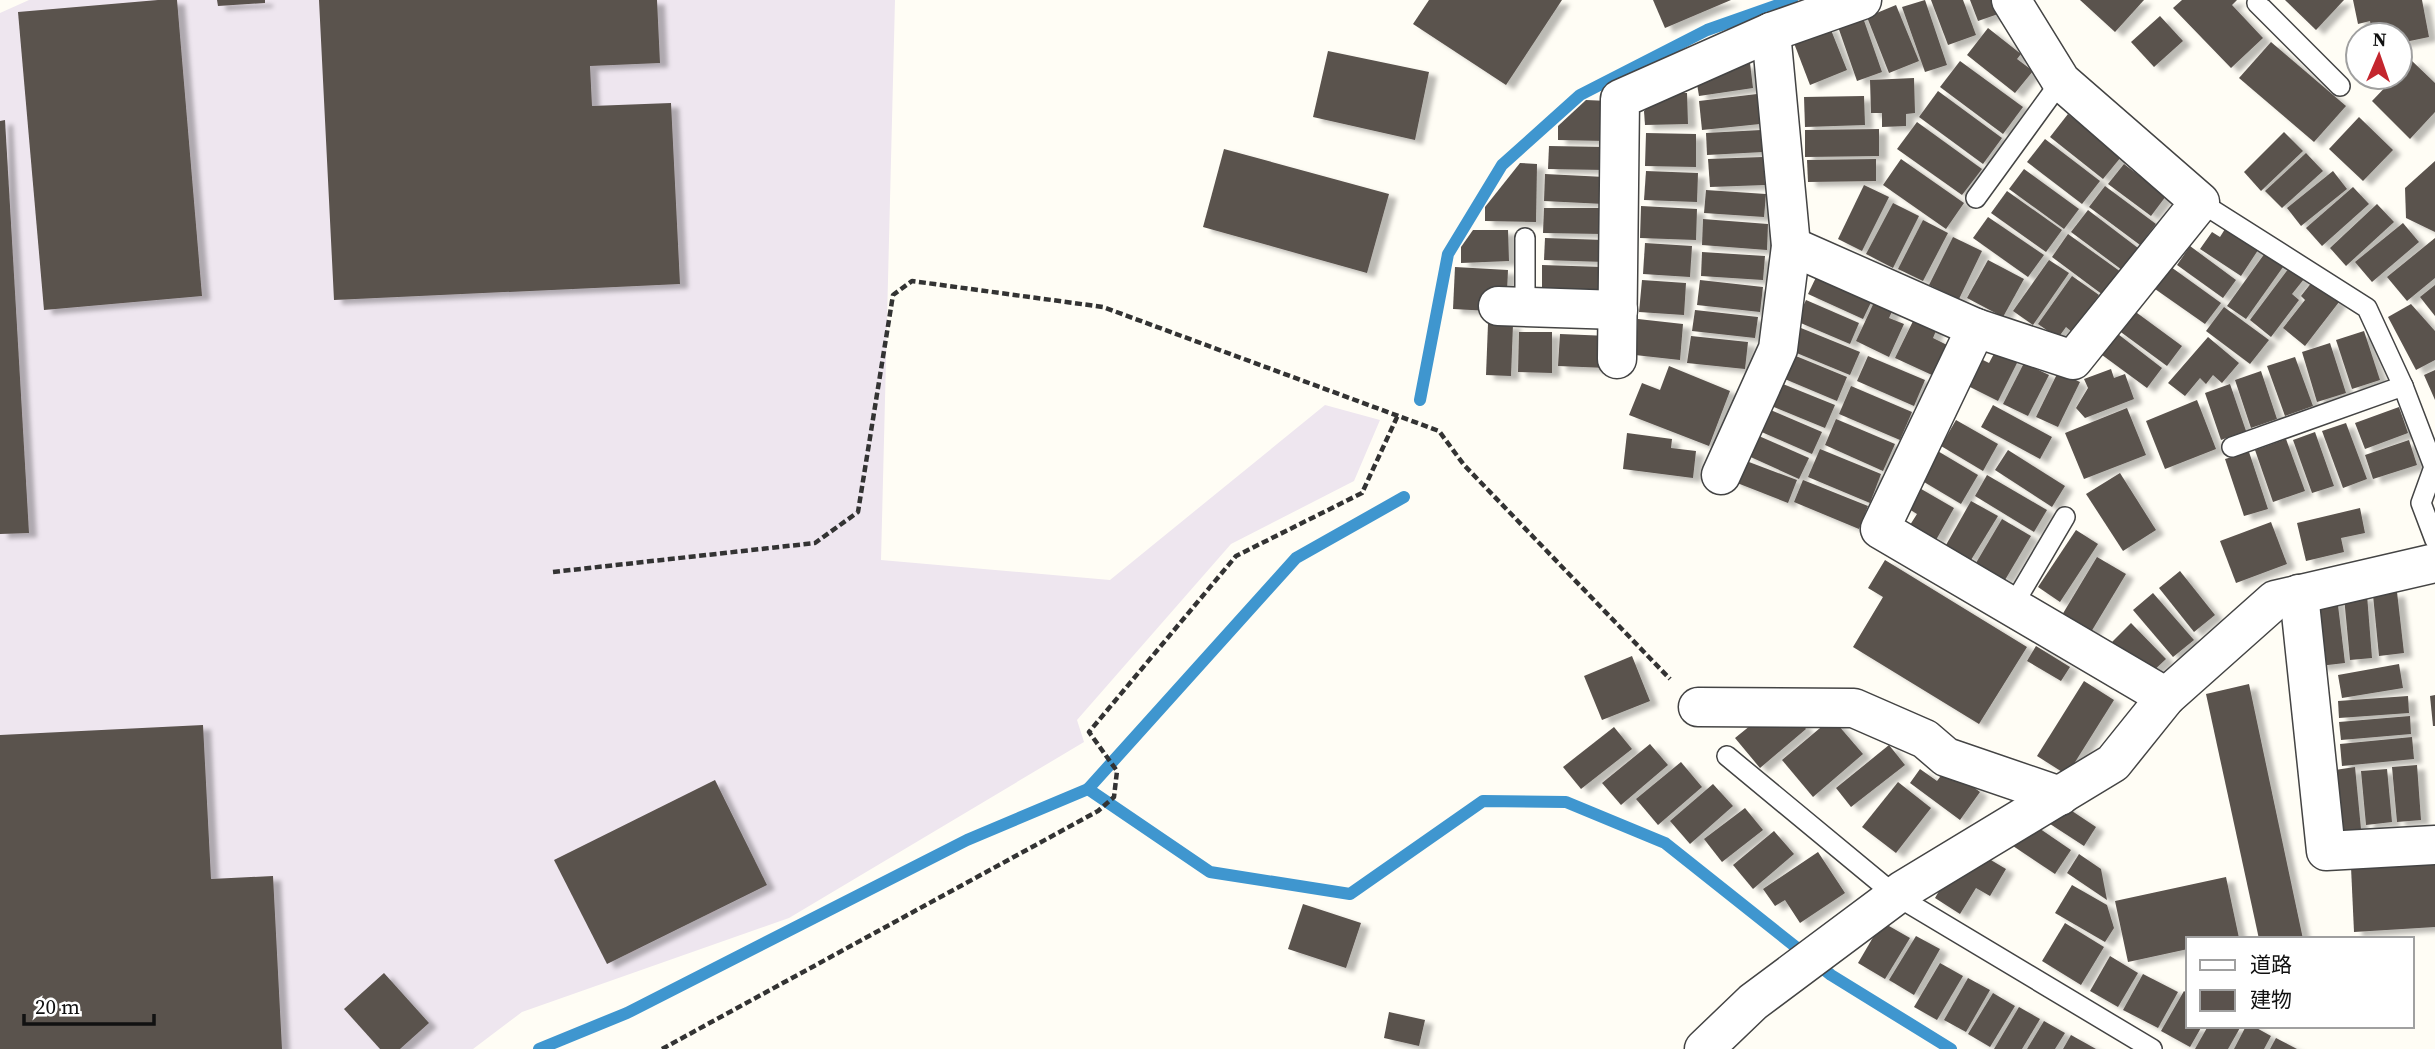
<svg xmlns="http://www.w3.org/2000/svg" width="2435" height="1049" font-family="'Source Serif 4','Noto Sans JP',serif">
<defs>
<filter id="shadow"><feDropShadow dx="8" dy="4.5" stdDeviation="2" flood-color="#0004"/></filter>
</defs>
<rect width="100%" height="100%" fill="#fffdf5"/>
<path fill="#eee6ef" d="M29,0h866l-14,560 229,20 215,-175 55,15 -26,61 -123,63 -154,176 7,22 -295,176 -267,94 -49,37h-473v-1036z"/>
<g fill="none" stroke-linecap="round" stroke-linejoin="round">
<g stroke="#3f96cf" stroke-width="12">
<path d="M1420,400l28,-146 54,-89 78,-70 127,-65 85,-30"/>
<path d="M1088,789l122,83 140,22 133,-93 83,1 99,41 166,132 120,74"/>
<path d="M539,1049l88,-36 340,-173 121,-51 208,-231 108,-61"/>
</g>
</g>
<g fill="#5a524d" filter="url(#shadow)">
<path d="M158,0h19l25,296 -158,14 -26,-298z"/>
<path d="M217,0h48v3l-47,3z"/>
<path d="M319,0h338l3,63 -70,3 2,40 79,-3 9,181 -346,16z"/>
<path d="M1429,0h133l-56,85 -93,-61z"/>
<path d="M1653,0h78l-66,28z"/>
<path d="M1925,0l22,65 -22,7 -23,-65z"/>
<path d="M1931,0h32l13,35 -28,10z"/>
<path d="M1970,0h26l5,13 -23,8z"/>
<path d="M2080,0h64l-29,32z"/>
<path d="M2182,0h55l-5,5 31,33 -32,30 -58,-60z"/>
<path d="M2285,0h59l-28,30z"/>
<path d="M2353,0h69l7,37 -29,6v-8h-27l-3,-14 -12,3z"/>
<path d="M1896,5l23,56 -30,12 -22,-56z"/>
<path d="M1861,12l21,60 -25,9 -21,-60z"/>
<path d="M2160,16l23,25 -29,26 -23,-25z"/>
<path d="M1829,25l18,45 -37,15 -18,-47z"/>
<path d="M1988,28l33,26 -4,5 16,12 -18,22 -48,-38z"/>
<path d="M2271,42l75,64 -32,36 -75,-64z"/>
<path d="M1328,51l101,21 -14,68 -102,-23z"/>
<path d="M2411,60l24,23v29l-25,27 -38,-38 23,-24h5v-6z"/>
<path d="M1960,61l63,46 -20,27 -63,-47z"/>
<path d="M1750,63l3,25 -54,8 -4,-24z"/>
<path d="M1914,78l1,35 -9,1v12l-24,1v-14h-11l-1,-33z"/>
<path d="M1938,91l64,47 -19,26 -64,-47z"/>
<path d="M1665,93h22l1,31 -43,1 -1,-14z"/>
<path d="M1757,94l3,30 -58,6 -3,-29z"/>
<path d="M1864,96l1,29 -60,2 -1,-30z"/>
<path d="M1586,100l22,1 -1,40 -49,-1v-14z"/>
<path d="M2068,114l53,43 -18,22 -53,-42z"/>
<path d="M2359,117l34,33 -30,31 -34,-32z"/>
<path d="M5,120l24,413 -29,1v-413z"/>
<path d="M1917,122l65,47 -20,26 -65,-46z"/>
<path d="M1879,129v27l-74,1v-27z"/>
<path d="M1761,130l2,22 -56,3 -1,-22z"/>
<path d="M2284,132l19,19 -42,40 -17,-19z"/>
<path d="M1646,133l50,1v33l-51,-1z"/>
<path d="M2045,139l55,42 -18,23 -55,-42z"/>
<path d="M1549,146l57,1 -1,23 -57,-1z"/>
<path d="M1224,149l165,45 -22,79 -164,-46z"/>
<path d="M2306,153l17,18 -41,37 -17,-17z"/>
<path d="M1763,157l2,28 -55,2 -2,-28z"/>
<path d="M1876,159v22l-68,1 -1,-22z"/>
<path d="M1901,159l63,44 -18,26 -63,-44z"/>
<path d="M2435,161v71l-29,-14 -1,-30z"/>
<path d="M1520,163l17,1 -1,58 -51,-1v-14z"/>
<path d="M2124,164l42,32 -15,20 -43,-32z"/>
<path d="M2024,169l55,40 -15,20 -55,-40z"/>
<path d="M1646,171l52,2 -1,29 -53,-2z"/>
<path d="M2333,171l14,18 -46,37 -14,-18z"/>
<path d="M1545,174l60,3 -1,27 -60,-3z"/>
<path d="M1864,185l25,12 -27,54 -24,-12z"/>
<path d="M2105,186l51,38 -16,21 -51,-38z"/>
<path d="M2353,187l16,17 -47,42 -16,-18z"/>
<path d="M1706,190l60,4 -2,23 -60,-4z"/>
<path d="M2007,191l55,39 -16,22 -55,-39z"/>
<path d="M1893,203l26,13 -26,52 -27,-14z"/>
<path d="M2377,204l17,18 -48,44 -16,-18z"/>
<path d="M1641,206l56,3 -1,31 -56,-2z"/>
<path d="M1544,208h60l-1,26 -60,-1z"/>
<path d="M2088,210l50,38 -16,22 -51,-38z"/>
<path d="M1988,217l56,38 -16,22 -55,-39z"/>
<path d="M1703,219l65,5 -1,26 -65,-5z"/>
<path d="M1923,220l25,13 -25,48 -25,-12z"/>
<path d="M2403,223l16,19 -47,40 -17,-20z"/>
<path d="M2225,229l11,8 5,-6 21,13 -21,32 -41,-27 12,-17 8,5z"/>
<path d="M1473,230h35l1,31 -48,2v-16z"/>
<path d="M2068,234l53,38 -18,23 -51,-38z"/>
<path d="M1953,237l29,14 -23,48 -30,-14z"/>
<path d="M1545,238l60,2v22l-61,-2z"/>
<path d="M2435,238v40l-28,23 -20,-24z"/>
<path d="M1645,243l47,3 -2,31 -47,-3z"/>
<path d="M2190,246l46,34 -13,18 -46,-33z"/>
<path d="M1702,252l63,4 -2,24 -62,-4z"/>
<path d="M2265,253l18,14 -37,52 -19,-13z"/>
<path d="M1988,260l36,19 -21,38 -36,-19z"/>
<path d="M2049,260l20,13 -36,52 -20,-14z"/>
<path d="M1542,265l60,2v27l-60,-1z"/>
<path d="M1455,267l53,3 -1,21 -17,20 -37,-2z"/>
<path d="M2171,267l50,36 -16,21 -50,-35z"/>
<path d="M2289,268l15,11 -12,15 7,6 -28,37 -21,-17z"/>
<path d="M1820,269l55,25 -12,25 -55,-25z"/>
<path d="M2072,276l27,19 -27,37 -6,-5 -8,11 -20,-14z"/>
<path d="M1642,280l44,3 -2,32 -45,-3z"/>
<path d="M1700,280l63,7 -3,25 -63,-7z"/>
<path d="M2312,282l27,20 -34,44 -22,-18 22,-28 -4,-4z"/>
<path d="M2435,285v31l-15,-19z"/>
<path d="M1877,296l18,9 -6,13 15,6 -15,33 -33,-16z"/>
<path d="M1806,300l53,23 -9,21 -54,-23z"/>
<path d="M2411,304l24,27v29l-19,10 -28,-53z"/>
<path d="M2224,307l45,33 -19,24 -44,-33z"/>
<path d="M1695,310l63,7 -3,21 -63,-7z"/>
<path d="M2133,310l49,36 -15,20 -49,-36z"/>
<path d="M1916,315l22,11 -5,12 14,7 -15,30 -37,-17z"/>
<path d="M1638,319l45,5 -3,36 -45,-5z"/>
<path d="M1488,324h25l-2,52 -25,-1z"/>
<path d="M1796,326l64,26 -10,23 -63,-26z"/>
<path d="M2114,331l48,37 -15,20 -49,-36z"/>
<path d="M2364,331l16,49 -28,9 -16,-49z"/>
<path d="M1519,332h33v41l-34,-1z"/>
<path d="M1560,334l49,2 -2,32 -49,-2z"/>
<path d="M1691,336l57,6 -3,27 -58,-6z"/>
<path d="M2208,337l31,26 -17,20 -9,-8 -7,9 -6,-6 -15,18 -17,-13z"/>
<path d="M2330,343l16,50 -29,9 -15,-50z"/>
<path d="M1996,350l22,11 -20,40 -30,-15 13,-27 8,4z"/>
<path d="M1791,354l56,23 -10,24 -57,-24z"/>
<path d="M1868,356l57,24 -11,26 -57,-25z"/>
<path d="M2295,357l18,49 -28,10 -18,-50z"/>
<path d="M2024,363l25,12 -21,41 -25,-12z"/>
<path d="M1669,366l61,25 -21,55 -80,-31 13,-32 18,7z"/>
<path d="M2111,369l3,9 11,-4 9,25 -49,19 -9,-10 12,-20 -4,-9z"/>
<path d="M2435,370v30l-11,-25z"/>
<path d="M2261,371l16,48 -26,9 -16,-48z"/>
<path d="M2058,372l22,10 -22,45 -22,-10z"/>
<path d="M1778,382l57,23 -10,23 -56,-23z"/>
<path d="M2230,384l16,47 -25,9 -16,-47z"/>
<path d="M1851,386l61,26 -12,28 -61,-26z"/>
<path d="M2197,400l19,49 -51,20 -19,-48z"/>
<path d="M1993,405l59,32 -12,22 -59,-32z"/>
<path d="M2399,407l9,26 -43,16 -10,-26z"/>
<path d="M1766,408l56,24 -10,22 -55,-24z"/>
<path d="M2127,408l19,47 -62,24 -19,-46z"/>
<path d="M1836,419l59,25 -12,27 -58,-26z"/>
<path d="M1956,420l42,24 -15,27 -42,-25z"/>
<path d="M2346,423l21,56 -24,9 -21,-57z"/>
<path d="M2315,432l19,54 -22,7 -19,-53z"/>
<path d="M1627,433l45,6 -1,9 25,3 -3,27 -70,-9z"/>
<path d="M1752,433l57,25 -10,21 -55,-25z"/>
<path d="M2286,439l19,52 -32,11 -18,-52z"/>
<path d="M2409,440l8,25 -44,14 -8,-24z"/>
<path d="M1820,449l61,25 -11,29 -62,-26z"/>
<path d="M1936,450l42,25 -17,29 -42,-25z"/>
<path d="M2008,450l57,36 -13,21 -57,-37z"/>
<path d="M2249,452l19,57 -24,7 -19,-57z"/>
<path d="M1741,459l56,21 -9,23 -56,-22z"/>
<path d="M2120,473l36,57 -33,21 -37,-57z"/>
<path d="M1987,475l60,35 -13,22 -59,-36z"/>
<path d="M1803,480l65,26 -9,23 -65,-27z"/>
<path d="M1916,486l38,22 -18,32 -26,-15 7,-11 -13,-8z"/>
<path d="M1971,501l27,15 -27,44 -25,-15z"/>
<path d="M2360,508l5,25 -24,5 3,14 -38,9 -9,-38z"/>
<path d="M2002,519l29,17 -26,44 -29,-17z"/>
<path d="M2271,522l16,42 -51,19 -16,-42z"/>
<path d="M2076,530l22,14 -38,58 -22,-15z"/>
<path d="M2097,557l29,17 -38,63 -29,-17z"/>
<path d="M1885,560l142,87 -48,77 -126,-77 30,-50 -15,-9z"/>
<path d="M2180,571l35,44 -21,17 -35,-44z"/>
<path d="M2397,592l7,61 -25,3 -6,-61z"/>
<path d="M2153,593l41,47 -21,17 -40,-47z"/>
<path d="M2367,595l5,63 -22,2 -6,-63z"/>
<path d="M2337,597l8,66 -26,3 -8,-65z"/>
<path d="M2131,623l35,36 -17,16 -40,-30z"/>
<path d="M2036,646l34,21 -9,14 -34,-20z"/>
<path d="M1632,656l18,45 -48,19 -18,-44z"/>
<path d="M2399,664l4,24 -61,10 -4,-23z"/>
<path d="M2084,681l30,19 -47,75 -30,-19z"/>
<path d="M2249,684l54,255h-44l-53,-245z"/>
<path d="M2435,695v31h-2l-3,-30z"/>
<path d="M2408,696l1,17 -70,5 -1,-17z"/>
<path d="M1794,714l12,15 -46,39 -25,-30 21,-17 9,6 13,-11z"/>
<path d="M2410,716l1,18 -70,6 -2,-18z"/>
<path d="M1832,718l31,36 -50,43 -31,-37z"/>
<path d="M203,725l8,154 62,-3 9,173h-282v-314z"/>
<path d="M1614,727l18,22 -51,40 -18,-22z"/>
<path d="M2412,737l2,22 -72,7 -2,-22z"/>
<path d="M1650,744l18,21 -47,40 -19,-22z"/>
<path d="M1889,745l16,20 -54,42 -15,-19z"/>
<path d="M1681,762l21,25 -44,38 -22,-26z"/>
<path d="M2417,765l4,55 -24,2 -5,-55z"/>
<path d="M2355,767l6,62 -20,2 -6,-61z"/>
<path d="M1920,769l17,12 6,-8 10,8 4,-6 23,17 -20,28 -50,-37z"/>
<path d="M2387,769l5,53 -26,3 -5,-54z"/>
<path d="M715,780l52,105 -160,79 -53,-104z"/>
<path d="M1898,782l33,26 -35,45 -34,-26z"/>
<path d="M1713,784l20,22 -43,38 -20,-23z"/>
<path d="M2060,803l36,24 -12,19 -37,-24z"/>
<path d="M1745,808l18,22 -41,32 -18,-23z"/>
<path d="M2030,822l41,28 -16,24 -42,-28z"/>
<path d="M1774,831l20,23 -41,35 -20,-24z"/>
<path d="M1818,852l27,41 -45,30 -15,-23 -10,6 -12,-17z"/>
<path d="M1979,853l27,16 -16,27 -14,-8 -16,26 -25,-16 16,-28z"/>
<path d="M2079,854l22,15 6,31 -40,-27z"/>
<path d="M2435,862v65l-81,5 -3,-65z"/>
<path d="M2226,877l13,61 -51,1v10l-60,13 -13,-61z"/>
<path d="M2072,885l35,20 7,23 -9,14 -50,-29z"/>
<path d="M1303,904l58,19 -15,45 -58,-19z"/>
<path d="M1882,922l28,16 -25,41 -27,-16z"/>
<path d="M2065,923l39,24 -23,38 -39,-24z"/>
<path d="M1916,936l24,13 -26,46 -25,-15z"/>
<path d="M2110,956l28,17 -20,34 -28,-16z"/>
<path d="M1940,963l23,13 -26,44 -23,-13z"/>
<path d="M384,973l45,50 -29,26h-20l-36,-40z"/>
<path d="M2143,974l35,18 -20,36 -35,-18z"/>
<path d="M1968,978l22,12 -24,42 -22,-12z"/>
<path d="M2184,991l4,3v32h14l-12,21 -29,-16z"/>
<path d="M1993,993l22,13 -25,41 -22,-13z"/>
<path d="M2019,1007l21,12 -18,30h-28z"/>
<path d="M1389,1012l36,8 -6,26 -35,-8z"/>
<path d="M2044,1021l21,12 -10,16h-28z"/>
<path d="M2208,1026h33l-13,23h-33z"/>
<path d="M2246,1026h7l18,10 -7,13h-30z"/>
<path d="M2071,1035l25,14h-33z"/>
<path d="M2276,1038l21,11h-27z"/>
</g>
<g fill="none" stroke-linecap="round" stroke-linejoin="round">
<g stroke="#444" stroke-width="22">
<g id="lane">
<path d="M2258,0l-1,3 83,83"/>
<path d="M1976,198l85,-117"/>
<path d="M2200,202l167,106 36,78 31,81 -13,36 14,37"/>
<path d="M1525,238v69"/>
<path d="M2232,447l171,-61"/>
<path d="M2012,607l53,-90"/>
<path d="M1727,756l168,139 257,154"/>
</g>
</g>
<g stroke="#444" stroke-width="41">
<g id="street">
<path d="M1791,246l185,82 97,32 127,-158 -139,-121 -50,-81"/>
<path d="M1498,306l120,4"/>
<path d="M1976,328l-96,201 286,168"/>
<path d="M1617,359l3,-260 151,-67 91,-32"/>
<path d="M1721,475l57,-126 13,-103 -20,-214"/>
<path d="M2299,594l27,257 109,-6"/>
<path d="M1698,707l156,1 71,31 21,18 114,39"/>
<path d="M1704,1049l49,-47 150,-112 210,-127 53,-66 109,-97 160,-37"/>
</g>
</g>
<g stroke="#333" stroke-width="4.5" stroke-dasharray="7 3.5" stroke-linecap="butt">
<path d="M553,572l262,-29 43,-31 35,-217 19,-14 191,26 336,124 25,34 206,214"/>
<path d="M662,1049l436,-238 16,-14 3,-26 -28,-39 147,-176 126,-63 36,-78"/>
</g>
<use href="#lane" stroke="#fff" stroke-width="19"/>
<use href="#street" stroke="#fff" stroke-width="38"/>
</g>
<rect x="2186" y="937" width="228" height="91" fill="#ffffff" stroke="#a0a0a0" stroke-width="2"/>
<rect x="2200" y="960" width="35" height="10" fill="#ffffff" stroke="#a0a0a0" stroke-width="2"/>
<text x="2250" y="972" font-size="21" fill="#111111">道路</text>
<rect x="2200" y="990" width="35" height="21" fill="#5a524d" stroke="#a0a0a0" stroke-width="2"/>
<text x="2250" y="1007" font-size="21" fill="#111111">建物</text>
<g transform="translate(2379 56) rotate(2)"><circle r="33" fill="#ffffff" stroke="#a0a0a0" stroke-width="2"/>
<path d="M0-5L12 26L0 18L-12 26Z" fill="#c4262e"/>
<text y="-10" font-size="19" font-weight="bold" text-anchor="middle" fill="#111111">N</text>
</g>
<path d="M24 1014v10h130v-10" fill="none" stroke="#111111" stroke-width="3.5"/>
<text x="35" y="1014" font-size="21" fill="#111111" stroke="#ffffff" stroke-width="5" paint-order="stroke">20 m</text>
</svg>
